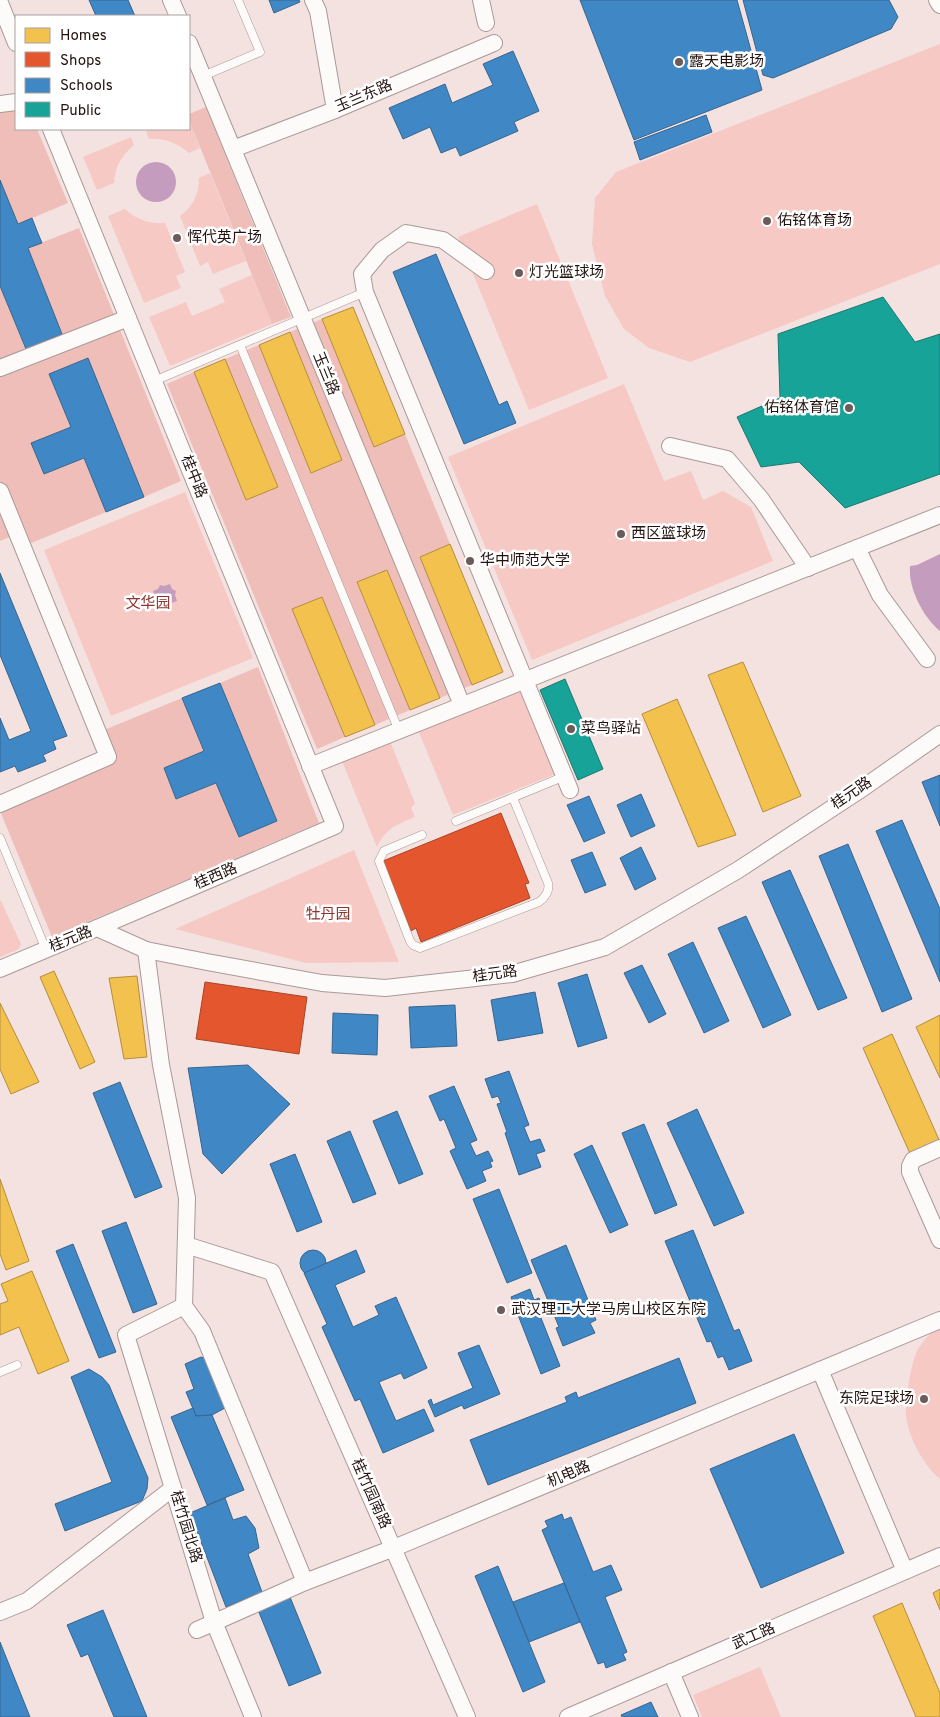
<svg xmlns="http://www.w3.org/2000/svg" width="940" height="1717" font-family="Overpass,'Noto Sans SC',sans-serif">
<rect width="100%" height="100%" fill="#f4e2e0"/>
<g fill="#f6c9c4">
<path d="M940,44v220l-250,98 -41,-14 -25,-19 -19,-33 -13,-52 3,-46 21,-26z"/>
<path d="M189,120l11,28 -11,5c-12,-10 -24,-15 -40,-14l-3,-8 5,-2h38z"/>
<path d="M131,137l3,8c-13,11 -19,22 -20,38l-17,7 -14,-33z"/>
<path d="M210,173l36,88 -33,13 -5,-12 -8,4 -20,-50c13,-9 19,-22 19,-38z"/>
<path d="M537,204l71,174 -79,32 -71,-173z"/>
<path d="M125,209c12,11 24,15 40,14l20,49 -9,4 5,12 -37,15 -36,-87z"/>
<path d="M252,275l20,49 -102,42 -21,-49 37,-15 6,14 33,-14 -6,-13z"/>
<path d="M624,384l40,97 27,-10 12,29 20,-9 28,16 22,54 -241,99 -84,-203z"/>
<path d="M185,492l68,166 -142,58 -67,-166z"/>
<path d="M523,687l35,86 -105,42 -35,-85z"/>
<path d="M390,741l25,62 -4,5 4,9c-19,8 -29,11 -38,30l-35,-86z"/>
<path d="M354,850l45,112 -93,1 -131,-34z"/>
<path d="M0,899l21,45 -2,5 -19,8z"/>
<path d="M940,1327v152c-17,-14 -31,-41 -34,-63 -1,-15 5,-55 12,-67 6,-9 13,-17 22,-22z"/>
<path d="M760,1667l21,50h-79l-9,-22z"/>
</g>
<g fill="#f0beb8">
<path d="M16,105v24h21l31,74 -50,21 -18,-44v-73z"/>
<path d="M206,107l85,210 -19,7 -83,-204v-6z"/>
<path d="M79,228l102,253 -37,16 -57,-139 -38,16 22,53 -40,16 13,31 40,-16 22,54 -77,32 -5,-13 -24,10v-255l25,62 37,-14 -34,-86z"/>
<path d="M322,319l52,128 31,-13 45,110 -30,13 52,128 -32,13 -53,-128 -30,13 53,127 -35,15 -82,-115 52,127 -28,12 -150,-365 27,-12 52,128 -21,-141 34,-14 52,128 31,-13 -52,-128z"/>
<path d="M258,667l61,156 -267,114 -52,-126 116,-50 -12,-31 78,-32 22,53 -40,17 12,31 40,-16 23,54 38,-16 -57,-138z"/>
</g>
<g fill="#c49cbe">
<circle cx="156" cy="182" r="20"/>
<path d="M940,554v77c-17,-14 -32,-43 -30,-65l7,-1z"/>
<path d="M170,584l2,5 4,2 -1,4 2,6 -6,2 -3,5 -3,-2 -5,2 -3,-6 -4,-2 2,-4 -2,-5 5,-2 2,-4 4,1z"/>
</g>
<g fill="#f2c14e" stroke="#b48d3c">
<path d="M353,307l52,127 -31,13 -52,-128z"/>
<path d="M290,332l52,128 -31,13 -52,-128z"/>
<path d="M225,359l53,128 -32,13 -52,-128z"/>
<path d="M450,544l53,128 -31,13 -52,-128z"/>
<path d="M387,570l53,128 -30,12 -53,-128z"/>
<path d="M322,597l53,128 -30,12 -53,-128z"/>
<path d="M743,662l58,134 -38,16 -55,-137z"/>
<path d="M677,699l59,136 -38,12 -56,-133z"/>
<path d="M54,971l41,91 -15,7 -40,-92z"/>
<path d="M137,976l10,81 -23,2 -15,-81z"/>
<path d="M0,1003l39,79 -28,12 -11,-25z"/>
<path d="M940,1015v63l-24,-51z"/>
<path d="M892,1034l48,108 -28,16 -49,-110z"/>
<path d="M0,1179l29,82 -23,9 -6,-16z"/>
<path d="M32,1271l37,90 -31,13 -19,-47 -19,8v-31l8,-3 -7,-17z"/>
<path d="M940,1589v21l-7,-17z"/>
<path d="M902,1603l38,90v24h-24l-43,-101z"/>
</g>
<g fill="#e4572e" stroke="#aa4325">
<path d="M501,813l28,70 -4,1 5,14 -109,44 -5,-14 -5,3 -28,-70z"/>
<path d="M205,982l102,15 -8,57 -103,-15z"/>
</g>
<g fill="#3f88c5" stroke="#37658f">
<path d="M89,0h39l7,16h-39z"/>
<path d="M269,0h30l1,2 -26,11z"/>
<path d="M580,0h157l25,90 -128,50z"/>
<path d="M743,0h146l9,17 -7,12 -118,49 -10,-3z"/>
<path d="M513,51l26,60 -25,11 4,9 -58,25 -4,-9 -15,6 -11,-26 -27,12 -14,-31 56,-24 7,19 41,-18 -10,-21z"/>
<path d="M706,115l6,17 -72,28 -6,-18z"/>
<path d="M0,180l18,44 14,-6 5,13 5,12 -14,5 34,86 -36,15 -26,-63z"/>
<path d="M436,254l63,151 8,-4 9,22 -52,21 -71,-172z"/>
<path d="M88,358l56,139 -38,15 -22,-54 -40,16 -13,-31 40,-16 -22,-53z"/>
<path d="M0,573l67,163 -14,5 3,8 -13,6 3,6 -28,11 -3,-6 -15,6v-54l9,22 22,-9 -31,-76z"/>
<path d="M220,683l57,138 -38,16 -23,-54 -40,16 -12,-31 40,-17 -22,-53z"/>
<path d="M940,775v51l-18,-44z"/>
<path d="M641,794l14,32 -24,11 -14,-32z"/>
<path d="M589,796l16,37 -21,9 -17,-37z"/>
<path d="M902,820l38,89v73l-64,-151z"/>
<path d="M848,844l64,155 -30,13 -63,-156z"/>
<path d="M641,847l15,32 -21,11 -15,-32z"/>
<path d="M592,852l14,33 -21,8 -14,-33z"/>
<path d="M790,870l57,128 -29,12 -56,-128z"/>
<path d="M746,916l45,99 -28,13 -45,-100z"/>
<path d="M693,942l36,79 -25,12 -36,-79z"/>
<path d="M642,965l24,49 -17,9 -25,-50z"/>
<path d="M587,974l20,64 -29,9 -20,-64z"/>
<path d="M535,992l8,41 -45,8 -7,-41z"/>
<path d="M455,1005l2,41 -46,2 -2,-41z"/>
<path d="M333,1013l45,2 -1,40 -45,-2z"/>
<path d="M248,1065l42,39 -68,70 -19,-20 -15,-86z"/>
<path d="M509,1071l20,54 -5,2 6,15 10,-3 5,12 -9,3 5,13 -22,8 -14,-42 2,-1 -10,-28 4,-1 -3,-7 -6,2 -7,-19z"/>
<path d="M120,1082l42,105 -27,11 -42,-105z"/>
<path d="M454,1086l23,54 -7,3 6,13 12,-5 5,10 -3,1 2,5 -10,4 4,10 -19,8 -17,-38 6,-3 -12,-29 -4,2 -11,-25z"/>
<path d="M697,1109l47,104 -30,13 -47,-103z"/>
<path d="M397,1111l26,63 -24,10 -26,-63z"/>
<path d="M644,1124l33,81 -22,9 -33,-81z"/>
<path d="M350,1131l26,63 -23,9 -26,-62z"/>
<path d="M592,1145l36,80 -18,8 -36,-79z"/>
<path d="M295,1154l27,68 -25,10 -27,-68z"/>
<path d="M499,1189l33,84 -25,10 -34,-84z"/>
<path d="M126,1222l31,82 -24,9 -31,-82z"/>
<path d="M693,1230l41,101 5,-2 13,32 -23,9 -6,-14 -5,2 -7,-17 -4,1 -42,-101z"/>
<path d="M73,1244l43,108 -17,6 -43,-107z"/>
<path d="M566,1245l30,75 -6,3 5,10 -32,13 -7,-18 3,-1 -28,-67z"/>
<circle cx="313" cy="1263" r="13"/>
<path d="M356,1250l9,22 -30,13 18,42 26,-12 -4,-9 21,-9 31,71 -23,11 -3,-6 -22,9 17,39 28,-12 10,22 -51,22 -23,-54 -5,2 -33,-74 5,-3 -23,-51z"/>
<path d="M530,1289l4,11 5,-2 5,13 -5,2 21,53 -19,8 -30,-77z"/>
<path d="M479,1345l21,49 -36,15 -2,-4 -27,12 -7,-16 3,-2 2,6 40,-17 -15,-35z"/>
<path d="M201,1357l6,2 18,49 -13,7 -16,1 -10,-24 8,-3 -9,-25z"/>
<path d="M679,1358l17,45 -208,82 -18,-45 97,-38 -2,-5 11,-5 2,6z"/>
<path d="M89,1369l13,8 7,8 39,93 -1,11 -5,12 -77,30 -10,-27 57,-22 -41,-105z"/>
<path d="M193,1408l3,8 16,-1 32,75 -37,15 -36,-88z"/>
<path d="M794,1434l50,119 -83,35 -51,-119z"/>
<path d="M225,1498l8,22 13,-4 9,12 4,20 -11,6 14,38 -36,15 -36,-94z"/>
<path d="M562,1514l2,6 7,-3 22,55 18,-7 11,25 -17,7 22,55 -4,2 3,6 -20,8 -2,-6 -6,2 -56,-134 6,-3 -3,-6z"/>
<path d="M498,1566l47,116 -22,10 -48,-116z"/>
<path d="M564,1583l16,39 -51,20 -16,-40z"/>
<path d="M290,1597l31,76 -32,13 -31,-76z"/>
<path d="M103,1610l44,107h-33l-26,-63 -7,3 -14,-32z"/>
<path d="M0,1642l30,75h-30z"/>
<path d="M651,1702l7,15h-36l-1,-2z"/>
</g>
<g fill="#17a398" stroke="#1b7870">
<path d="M883,297l32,45 25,-8v140l-95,34 -46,-46 -38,5 -24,-50 43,-19 -2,-64z"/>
<path d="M565,679l38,90 -25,11 -38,-90z"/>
</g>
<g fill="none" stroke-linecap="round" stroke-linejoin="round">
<g stroke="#aa9997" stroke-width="9">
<g id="service">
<path d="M203,76l57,-24 -22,-52"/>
<path d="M240,345l159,386"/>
<path d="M154,381l211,-89"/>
<path d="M456,821l109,-45"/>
<path d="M422,835l-38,16 -5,10 31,80 3,4 7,3 119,-46c6,-4 11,-12 9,-19l-35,-85"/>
<path d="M0,838l46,112"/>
<path d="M0,1372l17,-7"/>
</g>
</g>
<g stroke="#aa9997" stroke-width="18">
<g id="minor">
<path d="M171,0l7,16"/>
<path d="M313,0l5,11 17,99"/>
<path d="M481,0l5,23"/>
<path d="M937,0l3,5"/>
<path d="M0,3l16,40"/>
<path d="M189,43l273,662"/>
<path d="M0,104l16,-2"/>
<path d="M51,129l284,697 -238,102"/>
<path d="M233,149l102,-39 159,-67"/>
<path d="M486,271l-43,-31 -37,-7 -24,17 -20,24 3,18 205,498"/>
<path d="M0,368l128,-50"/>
<path d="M670,446l57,13 34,40 47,69"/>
<path d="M0,491l108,266 -108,47"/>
<path d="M857,548l23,47 47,64"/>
<path d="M310,766l630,-251"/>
<path d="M146,950l15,115 26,133 -3,108 -58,29 88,287 39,95"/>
<path d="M0,969l97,-41 49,22 61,12 115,21 63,5 127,-14 93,-27 133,-77 125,-82 77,-54"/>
<path d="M940,1148l-27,12 -3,6v6l30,68"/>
<path d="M186,1245l86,27 195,445"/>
<path d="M184,1306l18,25 103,251"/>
<path d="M820,1370l85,201"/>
<path d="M0,1612l27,-11 146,-113"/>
<path d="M197,1630l108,-48 89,-34 546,-228"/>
<path d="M671,1672l19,45"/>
<path d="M568,1717l372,-161"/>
</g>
</g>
<use href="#service" stroke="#fdfbfa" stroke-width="8"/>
<use href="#minor" stroke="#fdfbfa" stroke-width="16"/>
</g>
<g fill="#6d5b59" stroke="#fff" stroke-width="2">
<circle cx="679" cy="62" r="5"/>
<circle cx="767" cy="221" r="5"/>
<circle cx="177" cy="238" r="5"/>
<circle cx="519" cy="273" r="5"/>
<circle cx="849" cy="408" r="5"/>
<circle cx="621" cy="534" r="5"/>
<circle cx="470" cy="561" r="5"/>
<circle cx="571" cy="729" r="5"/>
<circle cx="501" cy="1310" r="5"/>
<circle cx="924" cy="1399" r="5"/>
</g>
<g text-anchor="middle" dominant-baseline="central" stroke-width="5" stroke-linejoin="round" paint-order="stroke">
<g font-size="15" fill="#241311" stroke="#fff" text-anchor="start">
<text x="689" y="62">露天电影场</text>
<text x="777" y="221">佑铭体育场</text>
<text x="187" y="238">恽代英广场</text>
<text x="529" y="273">灯光篮球场</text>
<text x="839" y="408" text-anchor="end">佑铭体育馆</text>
<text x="631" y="534">西区篮球场</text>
<text x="480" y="561">华中师范大学</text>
<text x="581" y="729">菜鸟驿站</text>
<text x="511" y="1310">武汉理工大学马房山校区东院</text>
<text x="914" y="1399" text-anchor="end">东院足球场</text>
</g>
<g font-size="15" fill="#241311" stroke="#fff">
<text transform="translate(364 97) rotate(-23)">玉兰东路</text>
<text transform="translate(325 374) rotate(68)">玉兰路</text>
<text transform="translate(193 477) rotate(68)">桂中路</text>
<text transform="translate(852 794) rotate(-34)">桂元路</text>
<text transform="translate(216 877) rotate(-23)">桂西路</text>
<text transform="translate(71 940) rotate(-22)">桂元路</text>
<text transform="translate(495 975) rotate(-8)">桂元路</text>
<text transform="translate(569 1475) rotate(-23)">机电路</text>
<text transform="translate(370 1494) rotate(66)">桂竹园南路</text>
<text transform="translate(185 1527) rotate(73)">桂竹园北路</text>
<text transform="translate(754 1637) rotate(-23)">武工路</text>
</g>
<g font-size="15" fill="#8c342e" stroke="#fff">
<text x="148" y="604">文华园</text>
<text x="328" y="915">牡丹园</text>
</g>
</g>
<rect x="15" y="15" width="175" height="115" fill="#ffffff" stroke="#a7a1a0"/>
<rect x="25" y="28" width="25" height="15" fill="#f2c14e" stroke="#a7a1a0"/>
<text x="60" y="40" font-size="15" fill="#241311">Homes</text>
<rect x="25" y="52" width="25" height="15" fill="#e4572e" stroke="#a7a1a0"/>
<text x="60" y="65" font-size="15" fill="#241311">Shops</text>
<rect x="25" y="78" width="25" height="15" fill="#3f88c5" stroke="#a7a1a0"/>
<text x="60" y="90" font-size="15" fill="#241311">Schools</text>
<rect x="25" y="102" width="25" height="15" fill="#17a398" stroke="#a7a1a0"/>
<text x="60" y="115" font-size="15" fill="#241311">Public</text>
</svg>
